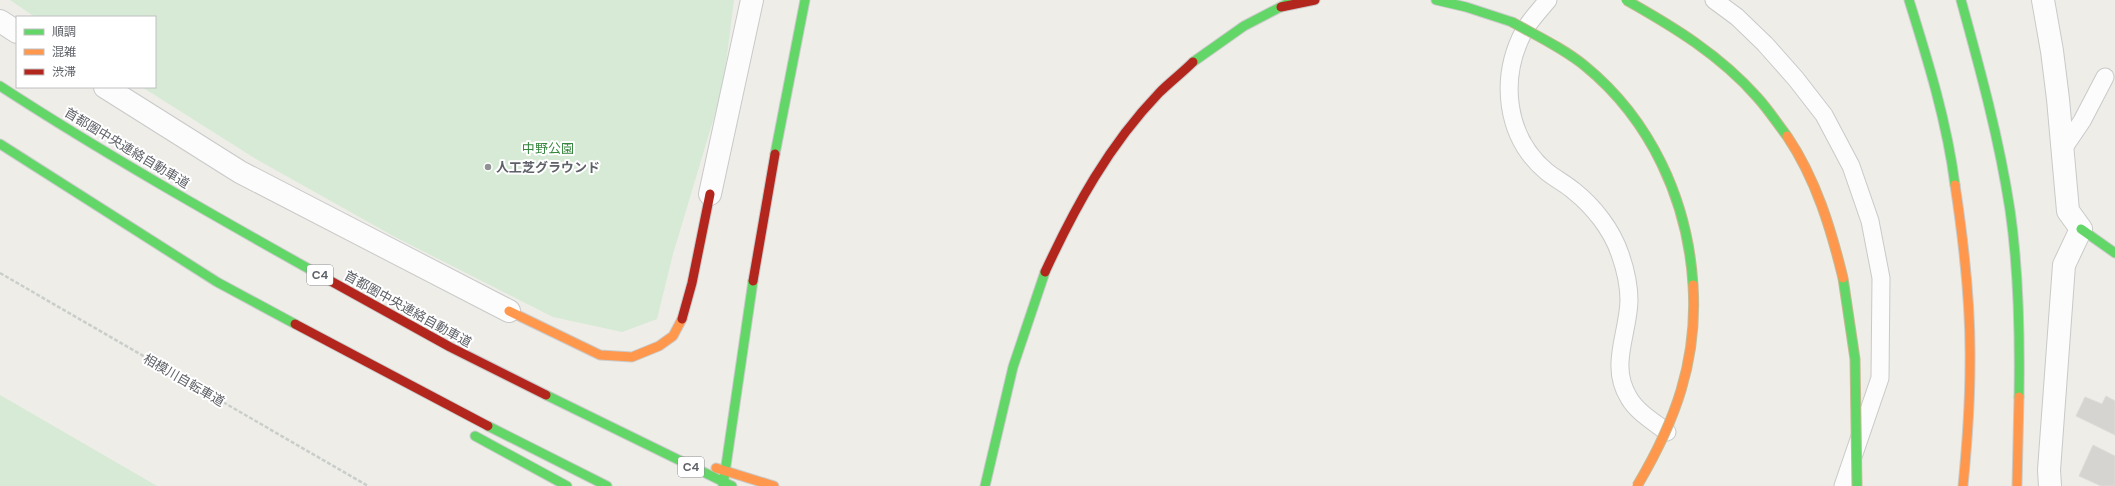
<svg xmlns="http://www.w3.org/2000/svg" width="2115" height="486" font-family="'DM Sans','Noto Sans JP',sans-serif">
<rect width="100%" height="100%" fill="#eeede8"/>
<g fill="#d6ead5">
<path d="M10,0h724l-11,87 -50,167 -16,65 -35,13 -69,-15 -158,-80 -139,-78 -114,-72h13v-70h-120z"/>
<path d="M0,395l157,91h-157z"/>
</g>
<g fill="#d5d4d1" stroke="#dddcd8">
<path d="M2106,396l9,5v34l-39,-19 9,-19 17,7z"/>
<path d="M2093,445l22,11v30h-14l-22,-10z"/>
</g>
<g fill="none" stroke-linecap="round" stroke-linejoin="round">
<g stroke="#c9c9c9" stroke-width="19">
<g id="lane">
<path d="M1548,0c-8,10 -18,20 -24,31 -25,47 -19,106 23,141 9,7 19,12 27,19 20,16 38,39 46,63 5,14 9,32 9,47 -1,34 -20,65 0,97 8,14 25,24 38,34"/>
<path d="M1714,0l23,17 28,27 31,35 28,36 27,51 19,55 11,57 -1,100 -37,108"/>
<path d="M2063,149l19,-28 23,-44"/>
</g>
</g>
<g stroke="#c9c9c9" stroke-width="24">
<g id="street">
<path d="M2043,0l9,51 6,48 10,112 13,18 -17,36 -15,205 1,16"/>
<path d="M0,21l17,11"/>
<path d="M105,87l135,85 269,139"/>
<path d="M710,194l42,-194"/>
</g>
</g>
<g stroke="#cacbca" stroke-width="11">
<g id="fast">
<path d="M1436,0l30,7 46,15"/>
<path d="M1909,0c19,61 38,122 46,185"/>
<path d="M1961,0c19,69 38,138 49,210 9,62 10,125 9,187"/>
<path d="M1193,62l51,-36 50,-26"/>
<path d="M0,86c103,67 211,128 318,188"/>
<path d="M0,144l217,138 78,42"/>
<path d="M775,154l30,-154"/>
<path d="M2081,229l34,24"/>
<path d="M546,395l186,91"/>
<path d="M488,426l119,60"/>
<path d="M475,436l92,50"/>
<path d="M723,486l30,-205"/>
<path d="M985,486l28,-119 32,-95"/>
</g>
</g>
<g stroke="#cacbca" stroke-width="11">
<g id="slow">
<path d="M1955,185c9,59 16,119 15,179 0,41 -3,81 -7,122"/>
<path d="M509,311l91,44 32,2 27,-11 14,-10 9,-17"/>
<path d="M716,468l58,18"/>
<path d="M2017,486l2,-89"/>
</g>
</g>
<g stroke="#cacbca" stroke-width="11">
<g id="jam">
<path d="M1281,7l34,-7"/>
<path d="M1045,272c30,-65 64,-127 114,-179 11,-11 23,-20 34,-31"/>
<path d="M318,274l132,73 96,48"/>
<path d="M753,281l22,-127"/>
<path d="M682,319l10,-36 18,-89"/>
<path d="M295,324l193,102"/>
</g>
</g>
<path stroke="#cacecb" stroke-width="2.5" stroke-dasharray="4 2" stroke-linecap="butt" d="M0,273l368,213"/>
<use href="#lane" stroke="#fcfcfc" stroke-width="17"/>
<use href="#street" stroke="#fcfcfc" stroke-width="22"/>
<use href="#fast" stroke="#63d668" stroke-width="9"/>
<use href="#slow" stroke="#ff974d" stroke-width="9"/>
<use href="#jam" stroke="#b3261e" stroke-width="9"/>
<g stroke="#c6ba94" stroke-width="11" stroke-linecap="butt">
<g id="fast-bridge">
<path d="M1626,0c48,27 94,55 131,97 11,12 20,26 30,39"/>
<path d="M1512,22c25,14 51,26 73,44 66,54 103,135 108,219"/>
<path d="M1843,278l12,81 2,127"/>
</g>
</g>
<g stroke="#c6ba94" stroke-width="11" stroke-linecap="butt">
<g id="slow-bridge">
<path d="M1787,136c29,43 44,93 56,142"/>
<path d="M1637,486c38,-64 61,-125 56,-201"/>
</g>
</g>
<use href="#fast-bridge" stroke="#63d668" stroke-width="9"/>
<use href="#slow-bridge" stroke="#ff974d" stroke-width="9"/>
</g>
<circle fill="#909294" stroke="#fff" stroke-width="1.5" cx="488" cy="167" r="4"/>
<g text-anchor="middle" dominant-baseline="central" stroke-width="4" stroke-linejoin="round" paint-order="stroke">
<g fill="#fff" stroke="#8e9095" stroke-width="1">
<rect x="307" y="265" width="26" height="20" rx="3"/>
<rect x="678" y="457" width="26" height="20" rx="3"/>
</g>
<g font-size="12" font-weight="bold" fill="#5e6167">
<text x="320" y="275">C4</text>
<text x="691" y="467">C4</text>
</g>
<g font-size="13" fill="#5e6167" stroke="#fff">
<text transform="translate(127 148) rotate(31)">首都圏中央連絡自動車道</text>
<text transform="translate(408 309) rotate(29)">首都圏中央連絡自動車道</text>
<text transform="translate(184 380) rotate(30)">相模川自転車道</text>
</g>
<g font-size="13" fill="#35863d" stroke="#fff">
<text x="548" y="148">中野公園</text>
</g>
<g font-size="13" font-weight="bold" fill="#5e6167" stroke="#fff" text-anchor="start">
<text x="496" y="167">人工芝グラウンド</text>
</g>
</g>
<rect x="16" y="16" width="140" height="72" fill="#ffffff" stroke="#bfc0c2"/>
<rect x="24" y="29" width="20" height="6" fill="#63d668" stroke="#bfc0c2"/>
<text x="52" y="36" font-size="12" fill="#5e6167">順調</text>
<rect x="24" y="49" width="20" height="6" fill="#ff974d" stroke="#bfc0c2"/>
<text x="52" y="56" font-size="12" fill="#5e6167">混雑</text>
<rect x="24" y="69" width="20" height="6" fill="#b3261e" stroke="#bfc0c2"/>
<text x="52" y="76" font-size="12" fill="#5e6167">渋滞</text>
</svg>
